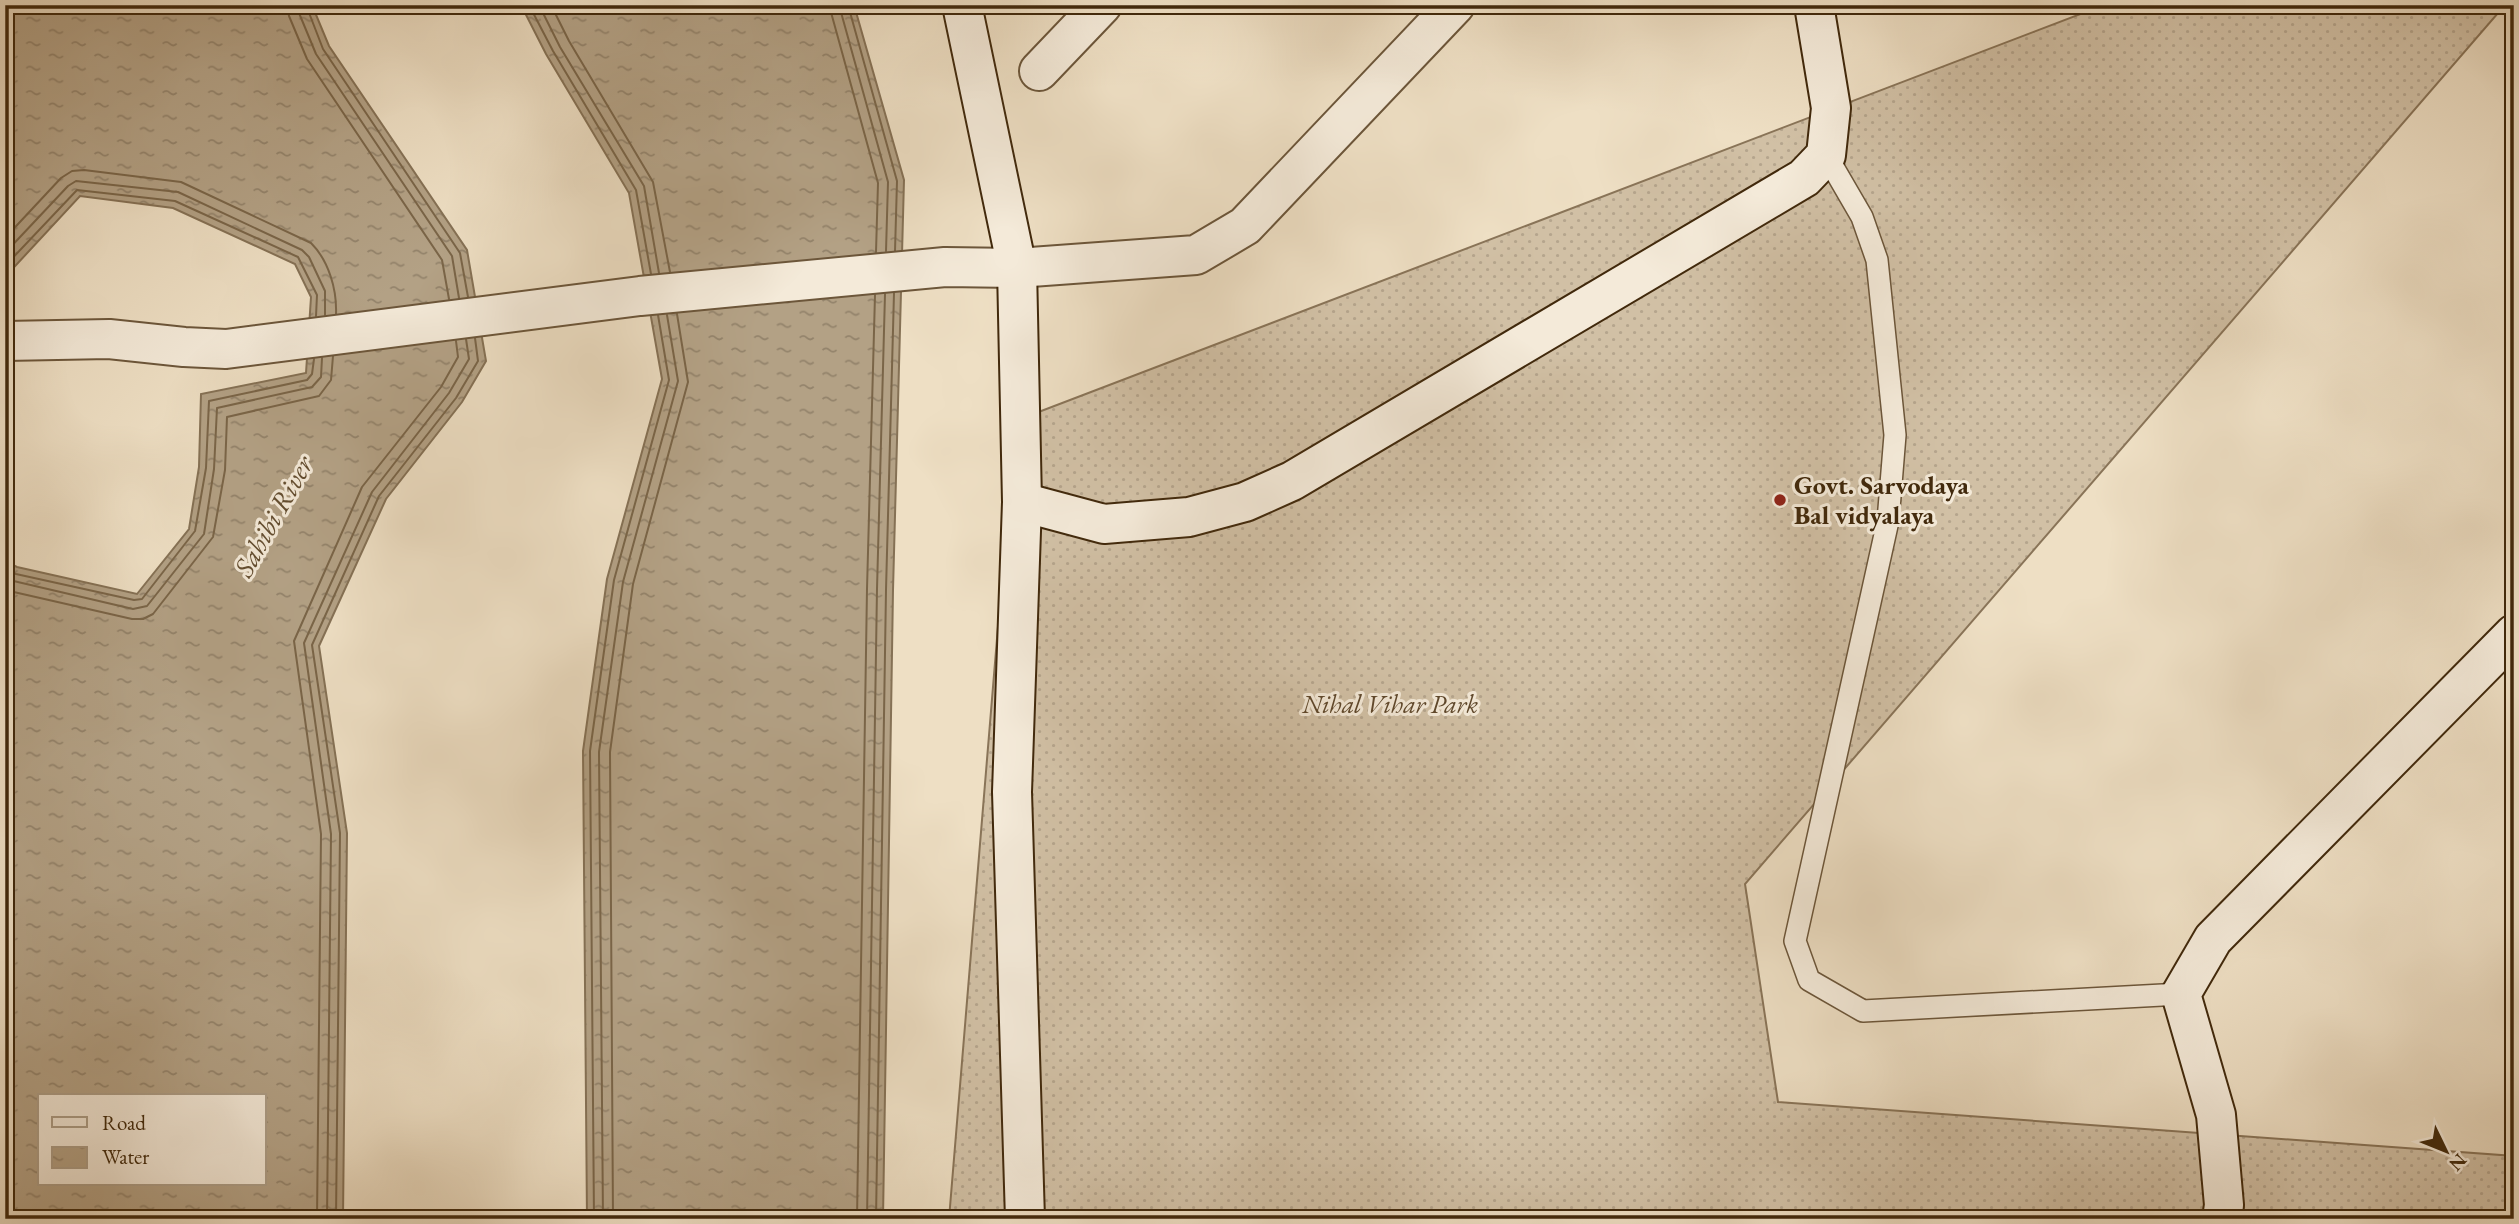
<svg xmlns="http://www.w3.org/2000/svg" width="2519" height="1224" font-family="'EB Garamond',serif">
<defs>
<pattern id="grass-dots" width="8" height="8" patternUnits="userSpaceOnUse" patternTransform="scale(1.75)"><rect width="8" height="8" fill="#d1c0a5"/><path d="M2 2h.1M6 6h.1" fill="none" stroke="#b5a58d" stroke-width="1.8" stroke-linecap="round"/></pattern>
<pattern id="water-ripples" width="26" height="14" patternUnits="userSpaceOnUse" patternTransform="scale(1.75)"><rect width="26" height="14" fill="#b3a185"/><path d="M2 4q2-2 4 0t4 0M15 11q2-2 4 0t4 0" fill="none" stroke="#93836b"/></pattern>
</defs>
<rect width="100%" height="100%" fill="#eedfc4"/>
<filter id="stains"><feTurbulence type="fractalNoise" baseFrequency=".00286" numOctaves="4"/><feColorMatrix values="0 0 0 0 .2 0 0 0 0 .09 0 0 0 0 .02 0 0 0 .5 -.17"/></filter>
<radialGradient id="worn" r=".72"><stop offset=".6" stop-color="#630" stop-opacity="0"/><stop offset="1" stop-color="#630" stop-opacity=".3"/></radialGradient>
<path fill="url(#grass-dots)" stroke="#897458" stroke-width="2" d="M2104,5h401l-760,879 33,218 736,54v63h-1565l66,-798z"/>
<g fill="url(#water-ripples)" stroke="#857155" stroke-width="2" fill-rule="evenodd">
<path d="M5,5h307l17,41 138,204 19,111 -24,41 -76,97 -67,147 28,187 -4,386h-338v-658l12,6 120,27 52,-65 10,-62 2,-73 105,-21 5,-76 -16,-33 -122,-56 -93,-12 -75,81zM40,1096h224v88h-224z"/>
<path d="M521,5h333l50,175 -11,410 -10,629h-296l-4,-468 24,-172 55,-200 -33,-186 -83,-139z"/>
</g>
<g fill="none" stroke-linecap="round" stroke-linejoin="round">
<g stroke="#7a6548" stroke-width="2">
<path d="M287,5l2,11 18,43 135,201 7,39"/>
<path d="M298,5l1,8 17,41 136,202 7,42"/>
<path d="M306,5l17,44 137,204 8,44"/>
<path d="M529,5l24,46 83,139 15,84"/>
<path d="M539,5l21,42 84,139 15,87"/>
<path d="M551,5l18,36 84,141 17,90"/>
<path d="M829,5l49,178 -2,69"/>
<path d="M839,5l49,177 -2,69"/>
<path d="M848,5l49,176 -2,70"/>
<path d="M5,238l56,-60 11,-7 12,-1 97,12 130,61c18,18 26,47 25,71"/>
<path d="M5,253l63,-67 8,-5 102,11 124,58 7,7 16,34v24"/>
<path d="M5,266l72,-76 98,11 123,56 19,38 -1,21"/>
<path d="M5,569l11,5 118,26 8,-1 53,-68 11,-63 3,-67 98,-21 5,-6 2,-15"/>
<path d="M5,579l128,30 14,-3 57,-72 10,-65 3,-61 95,-21 9,-10 1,-19"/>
<path d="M5,590l127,29h11l10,-5 60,-77 12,-67 2,-53 92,-21 12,-16 2,-24"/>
<path d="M317,1219l4,-385 -27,-193 68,-154 79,-100 17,-30 -2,-16"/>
<path d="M327,1219l4,-385 -27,-191 68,-151 77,-99 20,-34 -3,-20"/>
<path d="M336,1219l4,-386 -28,-188 67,-149 77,-98 22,-37 -3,-23"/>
<path d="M594,1219l-4,-468 24,-171 55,-200 -11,-65"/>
<path d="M603,1219l-4,-467 24,-170 55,-201 -11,-66"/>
<path d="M613,1219l-3,-467 23,-168 55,-202 -11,-68"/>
<path d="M857,1219l10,-630 8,-294"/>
<path d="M867,1219l10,-630 8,-295"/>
<path d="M876,1219l10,-629 8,-297"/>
</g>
<g stroke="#6c563a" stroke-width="24">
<path id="lane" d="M1826,155l36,62 15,43 18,175 -7,86 -93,420 14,39 54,31 318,-17"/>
</g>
<g stroke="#6c563a" stroke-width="42">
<g id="street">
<path d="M1039,71l63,-66"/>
<path d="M5,341l104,-2 75,8 42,2 414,-53 305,-29 72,1 179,-13 49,-29 210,-221"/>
</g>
</g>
<g stroke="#41290c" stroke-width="42">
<g id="secondary">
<path d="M962,5l55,263 5,234 -10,290 13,427"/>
<path d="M1022,502l82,22 85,-7 56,-15 47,-21 512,-303 22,-23 5,-47 -17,-103"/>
<path d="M2222,1219l2,-14 -8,-90 -35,-121 32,-55 301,-305"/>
</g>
</g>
<use href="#lane" stroke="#f4ead9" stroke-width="21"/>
<use href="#street" stroke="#f4ead9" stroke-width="38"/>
<use href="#secondary" stroke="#f4ead9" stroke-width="38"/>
</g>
<circle fill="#8f2418" stroke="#f4ead9" stroke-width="2.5" cx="1780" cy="500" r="7"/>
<g text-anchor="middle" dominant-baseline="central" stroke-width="6" stroke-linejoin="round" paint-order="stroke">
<g font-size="26" font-weight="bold" fill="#41290c" stroke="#f4ead9" text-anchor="start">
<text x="1794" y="485">Govt. Sarvodaya<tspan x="1794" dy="30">Bal vidyalaya</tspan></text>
</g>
<g font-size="26" font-style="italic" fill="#5e472b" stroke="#f4ead9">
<text x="1390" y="704">Nihal Vihar Park</text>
</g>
<g font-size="28" font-style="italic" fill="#634d30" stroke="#f4ead9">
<text transform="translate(273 516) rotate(-61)">Sahibi River</text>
</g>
</g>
<rect width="2519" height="1224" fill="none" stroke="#eedfc4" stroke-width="28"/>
<rect x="7" y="7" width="2505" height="1210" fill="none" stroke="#41290c" stroke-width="3.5"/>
<rect x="14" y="14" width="2491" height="1196" fill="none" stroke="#41290c" stroke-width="2"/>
<rect x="38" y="1094" width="228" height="91" fill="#f4ead9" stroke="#ac9d87" stroke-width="2"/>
<rect x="52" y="1117" width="35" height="10" fill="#f4ead9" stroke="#ac9d87" stroke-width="2"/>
<text x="102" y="1130" font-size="21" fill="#41290c">Road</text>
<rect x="52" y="1147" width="35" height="21" fill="url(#water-ripples)" stroke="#ac9d87" stroke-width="2"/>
<text x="102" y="1164" font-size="21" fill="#41290c">Water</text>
<g transform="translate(2446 1151) rotate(133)" stroke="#f4ead9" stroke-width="5" paint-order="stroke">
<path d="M0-5L12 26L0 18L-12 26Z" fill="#41290c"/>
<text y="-10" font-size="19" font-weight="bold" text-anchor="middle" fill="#41290c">N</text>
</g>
<rect width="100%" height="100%" filter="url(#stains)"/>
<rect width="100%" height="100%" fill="url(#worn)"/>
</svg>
